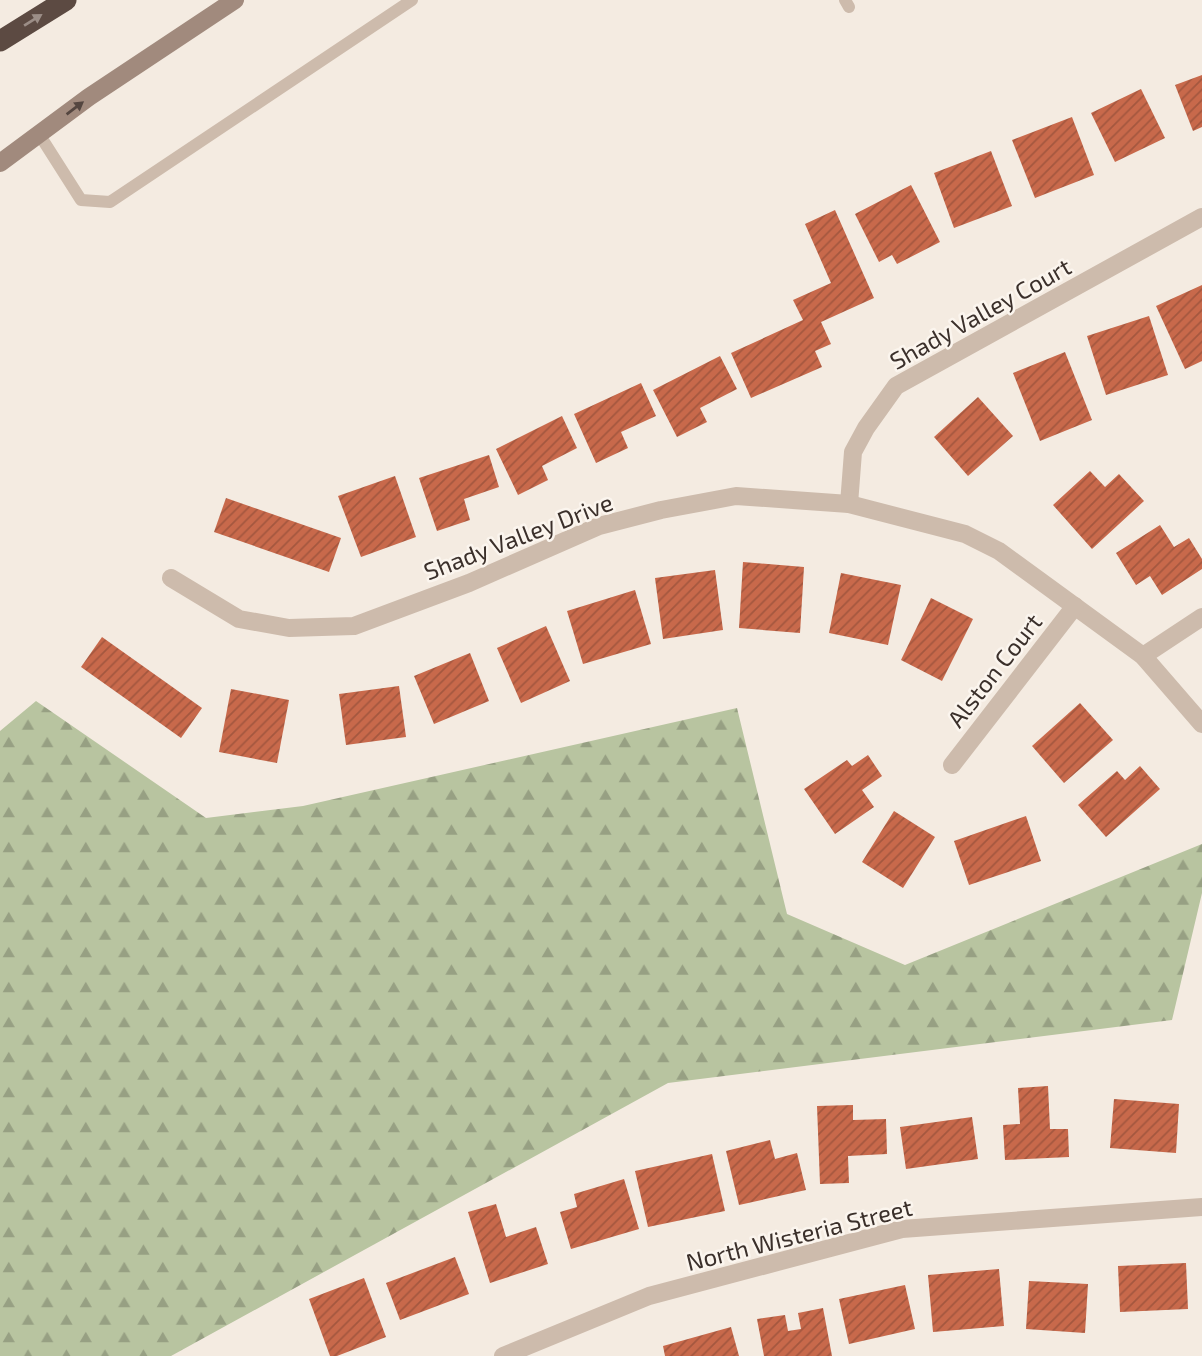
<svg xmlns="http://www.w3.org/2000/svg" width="1202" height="1356" font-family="'Exo 2',sans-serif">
<defs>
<pattern id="forest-firs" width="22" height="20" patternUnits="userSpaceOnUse" patternTransform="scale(1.75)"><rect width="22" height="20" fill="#b8c4a0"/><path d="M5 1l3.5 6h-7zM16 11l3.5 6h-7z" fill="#97a083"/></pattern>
<pattern id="building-hatch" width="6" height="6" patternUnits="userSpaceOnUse" patternTransform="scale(1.75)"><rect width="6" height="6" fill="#c8694b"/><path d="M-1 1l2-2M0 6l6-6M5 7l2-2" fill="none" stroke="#a4573f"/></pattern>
</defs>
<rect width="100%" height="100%" fill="#f4ebe1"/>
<path fill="url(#forest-firs)" d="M36,701l170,117 97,-12 434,-98 50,206 118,51 297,-121v49l-30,127 -504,63 -497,273h-171v-625z"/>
<g fill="url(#building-hatch)">
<path d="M1202,75v52l-9,4 -18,-46z"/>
<path d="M1141,89l24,49 -50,24 -24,-49z"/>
<path d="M1072,117l22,58 -59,23 -23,-58z"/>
<path d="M991,151l21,55 -58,22 -20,-55z"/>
<path d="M911,185l29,57 -43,22 -5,-9 -13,7 -24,-48z"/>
<path d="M835,210l39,88 -53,24 10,22 -16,7 7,16 -71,31 -20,-45 72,-33 -10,-20 38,-17 -26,-59z"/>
<path d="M1202,285v76l-17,8 -29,-63z"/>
<path d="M1149,316l19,59 -62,20 -19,-59z"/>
<path d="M1065,352l27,68 -52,21 -27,-68z"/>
<path d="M720,356l17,33 -37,19 7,14 -30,15 -24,-47z"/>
<path d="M641,383l15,33 -35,16 7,16 -32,15 -22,-49z"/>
<path d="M978,397l35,39 -45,40 -34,-39z"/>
<path d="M562,416l15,32 -35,18 6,14 -30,15 -22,-46z"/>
<path d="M489,455l10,32 -35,12 6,21 -33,11 -18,-53z"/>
<path d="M1090,471l15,16 14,-13 25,27 -52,48 -39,-44z"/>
<path d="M395,476l21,61 -55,20 -23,-61z"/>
<path d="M226,498l115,40 -12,34 -115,-40z"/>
<path d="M1160,525l14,22 15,-9 13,21v10l-40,26 -12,-19 -14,9 -20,-32z"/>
<path d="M743,562l61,5 -4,66 -61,-5z"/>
<path d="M715,570l8,60 -60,9 -8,-61z"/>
<path d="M841,573l60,12 -13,60 -59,-12z"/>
<path d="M635,590l16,54 -68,20 -16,-53z"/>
<path d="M931,598l42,21 -31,62 -41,-21z"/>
<path d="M546,626l24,55 -49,22 -24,-55z"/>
<path d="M102,637l100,71 -21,30 -100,-71z"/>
<path d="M470,653l19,48 -55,23 -20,-48z"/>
<path d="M399,686l7,51 -60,8 -7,-51z"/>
<path d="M231,689l58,11 -12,63 -58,-11z"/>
<path d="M1080,703l33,37 -49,43 -32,-37z"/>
<path d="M868,755l14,21 -20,14 12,17 -39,27 -31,-45 43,-29 5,6z"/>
<path d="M1140,766l20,23 -54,48 -28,-32 39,-34 8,9z"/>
<path d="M894,811l41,26 -32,51 -41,-26z"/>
<path d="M1026,816l15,45 -72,24 -15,-44z"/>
<path d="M1048,1086l2,43h18l1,28 -64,3 -2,-35 17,-1 -2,-36z"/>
<path d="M1114,1099l65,5 -3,49 -66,-5z"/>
<path d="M853,1105v15l33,-1 1,35 -39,2 1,27 -29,1 -3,-78z"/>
<path d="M972,1117l6,42 -72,10 -6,-42z"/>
<path d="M770,1140l5,19 22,-6 9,37 -67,15 -13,-54z"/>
<path d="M712,1154l13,57 -77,16 -13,-56z"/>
<path d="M624,1179l15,50 -68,20 -11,-37 17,-5 -3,-13z"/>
<path d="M496,1204l10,33 30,-10 12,37 -58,19 -22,-71z"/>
<path d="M455,1257l14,37 -69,26 -14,-37z"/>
<path d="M1186,1263l2,46 -68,3 -2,-46z"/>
<path d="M999,1269l5,57 -71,6 -5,-57z"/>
<path d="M364,1278l22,59 -49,19h-7l-21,-57z"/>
<path d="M1029,1281l59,3 -3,49 -59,-4z"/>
<path d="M905,1285l10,44 -66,15 -10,-45z"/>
<path d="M823,1308l9,48h-68l-7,-37 28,-4 3,16 13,-2 -3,-16z"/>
<path d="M731,1327l8,29h-74l-2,-10z"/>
</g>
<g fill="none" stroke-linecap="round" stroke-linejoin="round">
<g stroke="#cdbbac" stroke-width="12">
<path d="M845,0l4,7"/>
<path d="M39,134l42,66 29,2 302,-202"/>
</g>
<g stroke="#cdbbac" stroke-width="18">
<path d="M849,504l4,-52 13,-24 30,-42 306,-169"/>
<path d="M171,578l68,41 50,9 65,-2 115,-43 130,-57 62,-16 75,-14 113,8 116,30 34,17 144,105 59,68"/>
<path d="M1143,656l59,-39"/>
<path d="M952,765l123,-159"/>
<path d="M503,1356l146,-60 253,-67 300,-22"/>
</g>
<path stroke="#a18a7d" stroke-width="18" d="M0,163l89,-66 146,-97"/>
<path stroke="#5c4a42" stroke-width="21" d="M0,41l66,-41"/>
</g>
<defs><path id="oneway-solid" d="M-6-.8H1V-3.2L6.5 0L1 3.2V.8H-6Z" transform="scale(1.75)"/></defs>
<use fill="#9c8e87" href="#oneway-solid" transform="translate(33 20) rotate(-32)"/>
<use fill="#544640" href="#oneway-solid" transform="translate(75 108) rotate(-37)"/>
<g text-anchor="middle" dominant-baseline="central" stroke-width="5" stroke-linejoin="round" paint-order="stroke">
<g font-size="24" fill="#3b302b" stroke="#fbf5ee">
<text transform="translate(980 313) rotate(-29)">Shady Valley Court</text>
<text transform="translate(518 536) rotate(-21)">Shady Valley Drive</text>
<text transform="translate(994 670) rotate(-52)">Alston Court</text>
<text transform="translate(799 1234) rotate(-14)">North Wisteria Street</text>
</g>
</g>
</svg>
